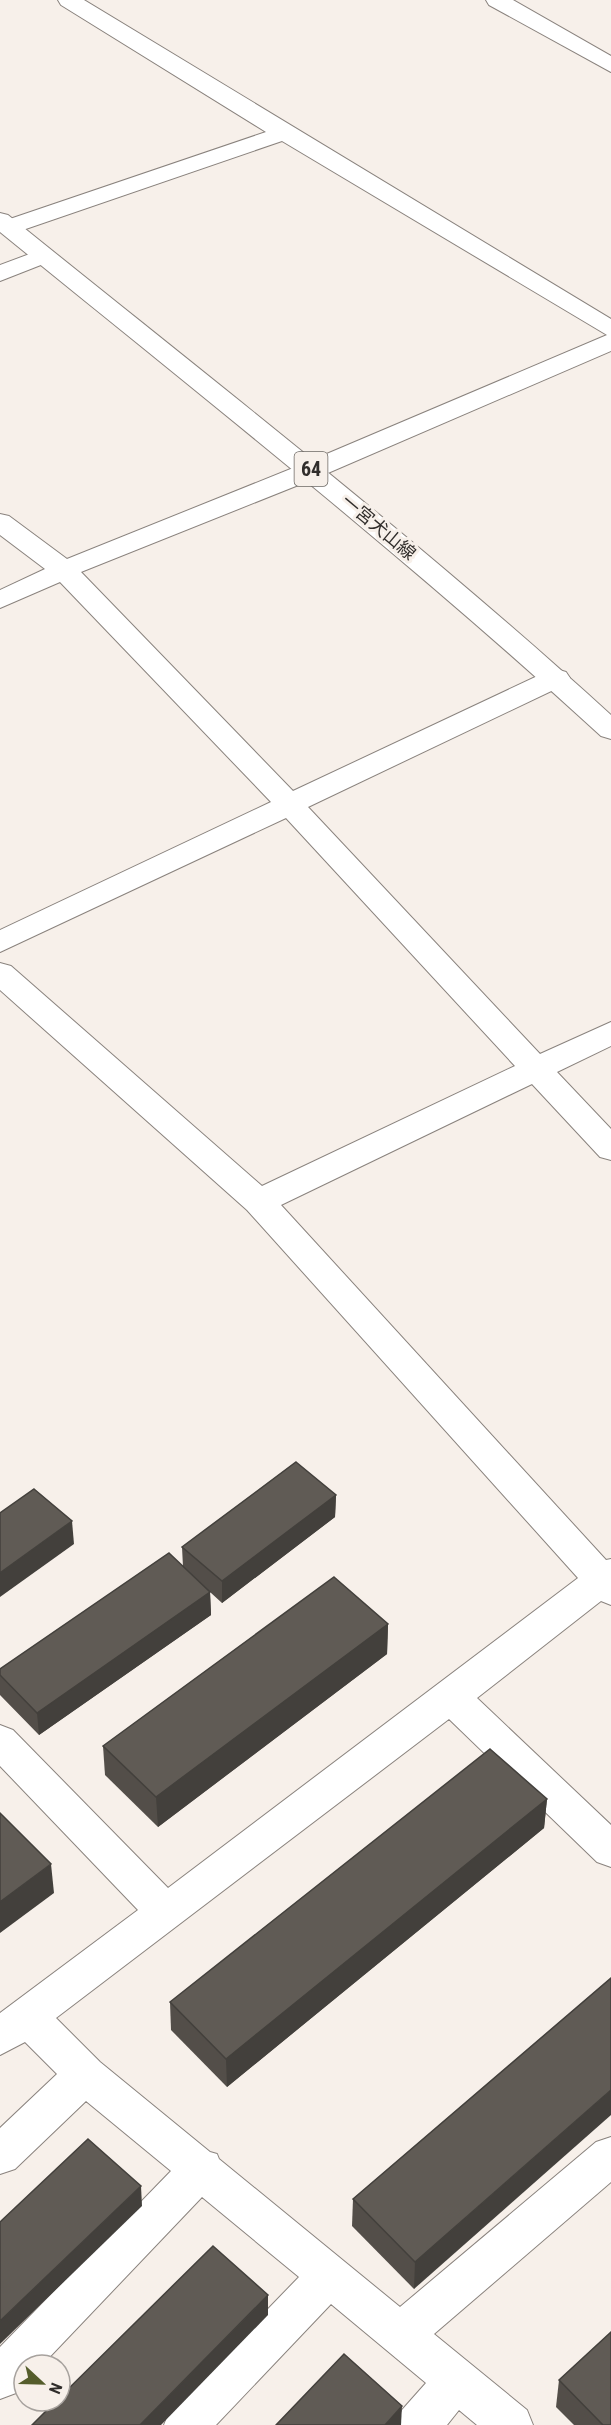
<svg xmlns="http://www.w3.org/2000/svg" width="611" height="2425" font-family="'Roboto Condensed','Noto Sans JP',sans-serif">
<rect width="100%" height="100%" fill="#f7f0ea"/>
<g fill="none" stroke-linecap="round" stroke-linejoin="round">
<g stroke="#8a837e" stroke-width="2">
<g id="minor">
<path d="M58,0h26l527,319v32l-290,125 -240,96 212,219 253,-119 10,-3 10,3 4,6 -4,6 -258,123 232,247 71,-32v24l-54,26 54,57v31l-11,-3 -68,-73 -251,121 325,355 5,-1v46l-10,-4 -124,97 134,127v42l-14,-5 -148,-143 -393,299 44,44 110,90 7,2 2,5 181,148 196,-165 15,-5v45l-177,152 93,76 6,15h-56l-18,-15 -12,15h-51l6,-15 24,-27 -95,-79 -115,121h-52l6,-15 129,-133 -97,-80 -160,168h-18v19l-8,9 -16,6v-52l171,-176 -85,-70 -71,68 -15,5v-46l57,-54 -32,-32 -25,13v-42l138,-103 -138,-144v-41l13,5 155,158 410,-310 -331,-368 -247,-220v-27l11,3 251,220 253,-120 -229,-248 -286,134v-22l271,-128 -211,-220 -60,26v-18l45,-21 -45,-34v-21l9,2 58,43 236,-95 304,-129 -325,-194 -265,91h-16v-10l265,-90 -205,-127z"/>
<path d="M486,0h27l98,56v16l-122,-67z"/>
<path d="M43,249l8,2 4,5 -4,5 -51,20v-16z"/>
</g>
</g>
<g stroke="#8a837e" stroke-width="2">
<path id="major" d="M0,213l8,2c203,164 410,324 603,500v24l-10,-3c-193,-177 -398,-339 -601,-504z"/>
</g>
<use href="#minor" fill="#fff" fill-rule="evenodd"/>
<use href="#major" fill="#fff" fill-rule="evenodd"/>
</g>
<g fill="#534e49">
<path d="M336,1495l-1,22 -113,86 -12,-11 1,23 -172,120 -39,-40v-26l183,-102 -1,-20z"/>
<path d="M388,1624l-1,30 -229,173 -53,-52 -2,-29z"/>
<path d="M547,1799l-3,29 -317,259 -56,-57 -1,-28z"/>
<path d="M611,1978l-197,311 -62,-63 1,-27z"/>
<path d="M559,2380l52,45h-37l-18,-18z"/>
</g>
<g fill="#43403c">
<path d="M336,1495l-1,22 -113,86v-22z"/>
<path d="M72,1521l2,23 -74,53v-24z"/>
<path d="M210,1592l1,23 -172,120 -2,-22z"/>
<path d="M388,1624l-1,30 -229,173 -2,-30z"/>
<path d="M547,1799l-3,29 -317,259 -1,-28z"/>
<path d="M51,1864l3,29 -54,40v-31z"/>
<path d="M611,2090v25l-197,174 1,-27z"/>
<path d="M141,2186l1,20 -142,138v-23z"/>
<path d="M268,2295v20l-107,110h-21z"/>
<path d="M402,2406l-1,19h-16z"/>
</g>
<g fill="#605b55" stroke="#43403c" stroke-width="1.5">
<path d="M296,1462l40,33 -114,86 -40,-34z"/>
<path d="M34,1489l38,32 -72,52v-60z"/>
<path d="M169,1553l41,39 -173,121 -37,-38v-6z"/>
<path d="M334,1577l54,47 -232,173 -53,-51z"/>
<path d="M490,1749l57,50 -321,260 -56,-57z"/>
<path d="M0,1813l51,51 -51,38z"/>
<path d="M611,1978v112l-196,172 -62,-63z"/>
<path d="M88,2139l53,47 -141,135v-99z"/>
<path d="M213,2246l55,49 -128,130h-108l24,-24h4v-4z"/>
<path d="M611,2332v93h-8l-44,-45z"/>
<path d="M344,2354l58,52 -17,19h-109z"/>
</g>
<g text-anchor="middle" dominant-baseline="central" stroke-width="6" stroke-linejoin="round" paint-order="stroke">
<g font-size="18" fill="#302d2b" stroke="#f7f0ea">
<text transform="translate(379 527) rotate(40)">一宮犬山線</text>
</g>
<rect fill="#f7f0ea" stroke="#6c6864" stroke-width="1.5" x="294.5" y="452" width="33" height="34" rx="4.5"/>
<g font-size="20" font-weight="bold" fill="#302d2b">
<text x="311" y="469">64</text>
</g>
</g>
<g transform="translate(42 2383) rotate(112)"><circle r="28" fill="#f7f0ea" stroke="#a7a29e" stroke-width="1.5"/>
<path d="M0-4.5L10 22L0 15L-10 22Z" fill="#555d2c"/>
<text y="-9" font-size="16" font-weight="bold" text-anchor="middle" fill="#302d2b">N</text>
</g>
</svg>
